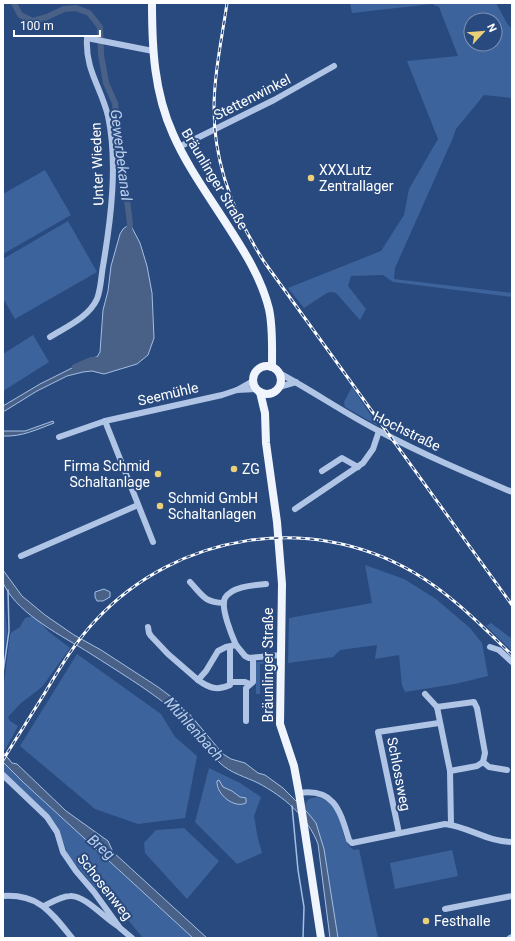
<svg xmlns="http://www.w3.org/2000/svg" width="515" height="941" font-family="Roboto,sans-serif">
<rect width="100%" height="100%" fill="#294a7f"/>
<g fill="#3d639c" fill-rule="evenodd">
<path d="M350,3h146l12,22 4,4v69l-28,-3 -28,34 -4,11 -57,128 -1,11 118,14v4l-119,-15 -10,-7 -32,1 -3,10 18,23 -6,11 -24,-27 -5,-1 -4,1 -23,15 -16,-20 93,-37 23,-36 5,-26 29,-50 -31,-78 51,-5 -19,-49 -7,-3 -80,9zM471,20h24v24h-24z"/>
<path d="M45,170l26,45 -68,39v-60z"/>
<path d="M68,221l29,51 -82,47 -12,-21v-39z"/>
<path d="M33,335l16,27 -46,29v-37z"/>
<path d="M352,387l26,39 -33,-19 -1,-5z"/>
<path d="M365,565l39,14 32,20 34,29 12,15 6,33 -33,8 -50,8 -3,-7 -3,-30 -24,4 2,-14 -37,5 -7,7 -45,6 1,-45 83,-15z"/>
<path d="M3,584l4,48 -4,30z"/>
<path d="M33,616l5,4 11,12 21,16 -28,39 -21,16 -13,14 2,4 8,5 -13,24 -2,-1v-58l7,-56 2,-3 8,-5 5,-9z"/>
<path d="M491,623l21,16v12l-26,-25z"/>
<path d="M77,654l84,60 14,23 22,19 -12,62 -47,6 -43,-15 -75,-63z"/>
<path d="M273,661l4,3 -1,10h-2v-11l-14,1v30h-4v-32z"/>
<path d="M4,763l20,20 169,155h-50l-43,-52 -3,4 -29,-35 -8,-23 -10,-16 -47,-43z"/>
<path d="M209,768l31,15 21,14 -7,19 4,23 4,14 -25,11 -42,-42z"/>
<path d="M317,797c31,6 19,43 37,53l5,-1 19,89h-40l-14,-89 -8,-26 -11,-14c0,-9 4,-11 12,-12z"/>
<path d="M184,828l35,33 -32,38 -42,-46 -1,-10 12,-13z"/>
<path d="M452,850l6,26 -63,13 -5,-26z"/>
</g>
<g fill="#496187" stroke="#a4bfe5">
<path d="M130,224l10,19 7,23 5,27 2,45 -6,17 -11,9 -33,10 -12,-3 -9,1 -16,4 -30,15 -34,21v-6l37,-22 42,-21 1,3 9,-4 -2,-4 7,-1 3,-5 3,-42 5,-19 3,-25 9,-32 3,-5z"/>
<path d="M53,421l1,2c-16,6 -32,14 -51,13v-5h22z"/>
<path d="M3,570l19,26 23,19 29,20 27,15 57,37 16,12 13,12 36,43 8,5 14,4 13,10 7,2 18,13 25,25 8,10 8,26 14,89h-8l-12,-94c-10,-27 -35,-48 -60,-61 -12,-6 -28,-10 -38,-20 -19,-18 -33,-41 -53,-58 -23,-18 -51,-35 -76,-51 -28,-18 -71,-38 -87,-69 -2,-4 -1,-10 -1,-15z"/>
<path d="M104,589l6,3v5l-7,4h-6l-2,-4v-5z"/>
<path d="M3,752l9,11 5,1 49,47 42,30 5,11 94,86h-14l-169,-155 -21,-21z"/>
<path d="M219,780l4,7 9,4 8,6 6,1v5c-12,6 -30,-9 -29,-22z"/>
</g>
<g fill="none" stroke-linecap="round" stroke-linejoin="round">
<g stroke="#a4bfe5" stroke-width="1.5">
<path d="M3,673l6,-42 -1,-41"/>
<path d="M292,806l6,64 6,37 -1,31"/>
</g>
<g stroke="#496187" stroke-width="6">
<path d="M14,3l6,12 13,6 14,-4 17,-8 12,-1 13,5 11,14 1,28 5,28 9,20 15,121 -1,7"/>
<path d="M75,367l16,-7h7"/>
</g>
<g stroke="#b0c5e5" stroke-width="6">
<path d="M179,147l95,-47 60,-34"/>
<path d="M50,337c16,-10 39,-20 47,-38 4,-10 4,-22 6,-33 8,-47 15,-103 5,-150 -7,-29 -23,-46 -21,-78l66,13"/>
<path d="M279,373c34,18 65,40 100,58 43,23 88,42 133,61"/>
<path d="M279,387l17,-5"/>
<path d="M237,390l16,-9"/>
<path d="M105,421l48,121"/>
<path d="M59,437l46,-16 117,-26 15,-5 19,-1"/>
<path d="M322,471l20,-13 16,9"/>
<path d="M295,509l68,-46 10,-14 6,-18"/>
<path d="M21,556l117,-51"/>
<path d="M190,582c13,14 14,20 34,21"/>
<path d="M148,627l1,6 2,3 17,18 30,26"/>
<path d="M236,645c-4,-9 -16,-38 -11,-47 7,-12 30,-13 41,-14"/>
<path d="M230,647v38c-13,6 -21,3 -32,-5l8,-9 12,-20 8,-4 10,-2 9,11 4,2 32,-3"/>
<path d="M490,647l9,3 13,12"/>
<path d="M230,682h15l5,2"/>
<path d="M425,694l12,13 13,64 1,54"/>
<path d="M437,707l37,-5 3,6 8,45 -2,9"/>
<path d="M246,721v-33l7,-6v-23"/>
<path d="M450,771l27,-5 6,-4 6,5 18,3"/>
<path d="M3,775l44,42 10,15 6,20 13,19 18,21 26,36 12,10"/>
<path d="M299,793c36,-5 41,18 50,47l3,3 93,-19c24,3 43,18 67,18"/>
<path d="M399,833l-21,-101 61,-9"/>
<path d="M3,896c36,-2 48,16 69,42"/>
<path d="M44,906c8,-4 18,-10 26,-10 15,-1 35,23 48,30"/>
<path d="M445,909l67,-13"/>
<path d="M510,938l2,-1"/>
</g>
<g stroke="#f0f4fd" stroke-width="8">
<path d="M152,3c0,45 2,89 21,131 13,30 33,58 51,86 18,28 37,56 45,89 4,18 3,39 3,58"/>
<circle cx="267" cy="380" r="14"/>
<path d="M260,392l5,21 1,30 11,79 5,62 -2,140 14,42 5,27 22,145"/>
</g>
<g stroke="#fff" stroke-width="3">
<g id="rail">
<path d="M227,3c-5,35 -13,71 -13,106 0,57 21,108 51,154l247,342"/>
<path d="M3,760c14,-23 29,-46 43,-69 15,-25 30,-50 50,-71 81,-87 214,-108 317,-48 38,22 68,53 99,83"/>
</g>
</g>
<use href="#rail" stroke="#294a7f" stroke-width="1.5" stroke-dasharray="4.5" stroke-linecap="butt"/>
</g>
<g fill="#ecd077" stroke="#294a7f" stroke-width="1.5">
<circle cx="311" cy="178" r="4"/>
<circle cx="234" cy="469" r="4"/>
<circle cx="158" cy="474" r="4"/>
<circle cx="160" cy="506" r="4"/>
<circle cx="426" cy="921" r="4"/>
</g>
<g text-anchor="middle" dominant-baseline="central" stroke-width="4" stroke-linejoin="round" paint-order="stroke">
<g font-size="14" fill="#fff" stroke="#294a7f">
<text transform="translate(252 97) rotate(-27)">Stettenwinkel</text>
<text transform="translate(97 164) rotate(-92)">Unter Wieden</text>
<text transform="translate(215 179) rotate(59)">Bräunlinger Straße</text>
<text transform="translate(168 394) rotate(-13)">Seemühle</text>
<text transform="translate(407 431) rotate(26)">Hochstraße</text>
<text transform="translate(268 665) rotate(-90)">Bräunlinger Straße</text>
<text transform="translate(399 774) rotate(79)">Schlossweg</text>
<text transform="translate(105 887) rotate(52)">Schosenweg</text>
</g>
<g font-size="14" fill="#fff" stroke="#294a7f" text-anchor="start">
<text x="319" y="170">XXXLutz<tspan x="319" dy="16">Zentrallager</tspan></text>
<text x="150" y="466" text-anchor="end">Firma Schmid<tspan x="150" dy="16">Schaltanlage</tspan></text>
<text x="242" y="469">ZG</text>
<text x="168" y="498">Schmid GmbH<tspan x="168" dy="16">Schaltanlagen</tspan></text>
<text x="434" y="921">Festhalle</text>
</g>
<g font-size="15" font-style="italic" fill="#bbcfec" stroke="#294a7f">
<text transform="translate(121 155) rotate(83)">Gewerbekanal</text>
<text transform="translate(194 729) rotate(48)">Mühlenbach</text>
<text transform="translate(101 847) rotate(40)">Breg</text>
</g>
</g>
<rect width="515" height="941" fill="none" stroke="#ffffff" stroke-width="8"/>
<g transform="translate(483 32) rotate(64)"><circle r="19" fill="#294a7f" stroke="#7f92b2"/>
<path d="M0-3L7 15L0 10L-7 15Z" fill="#ecd077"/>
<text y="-6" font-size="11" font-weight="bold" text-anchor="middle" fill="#ffffff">N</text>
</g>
<path d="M14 30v6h86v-6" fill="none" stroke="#ffffff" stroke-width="2"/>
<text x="20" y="30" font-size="12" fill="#ffffff" stroke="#294a7f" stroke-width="3" paint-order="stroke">100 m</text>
</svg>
